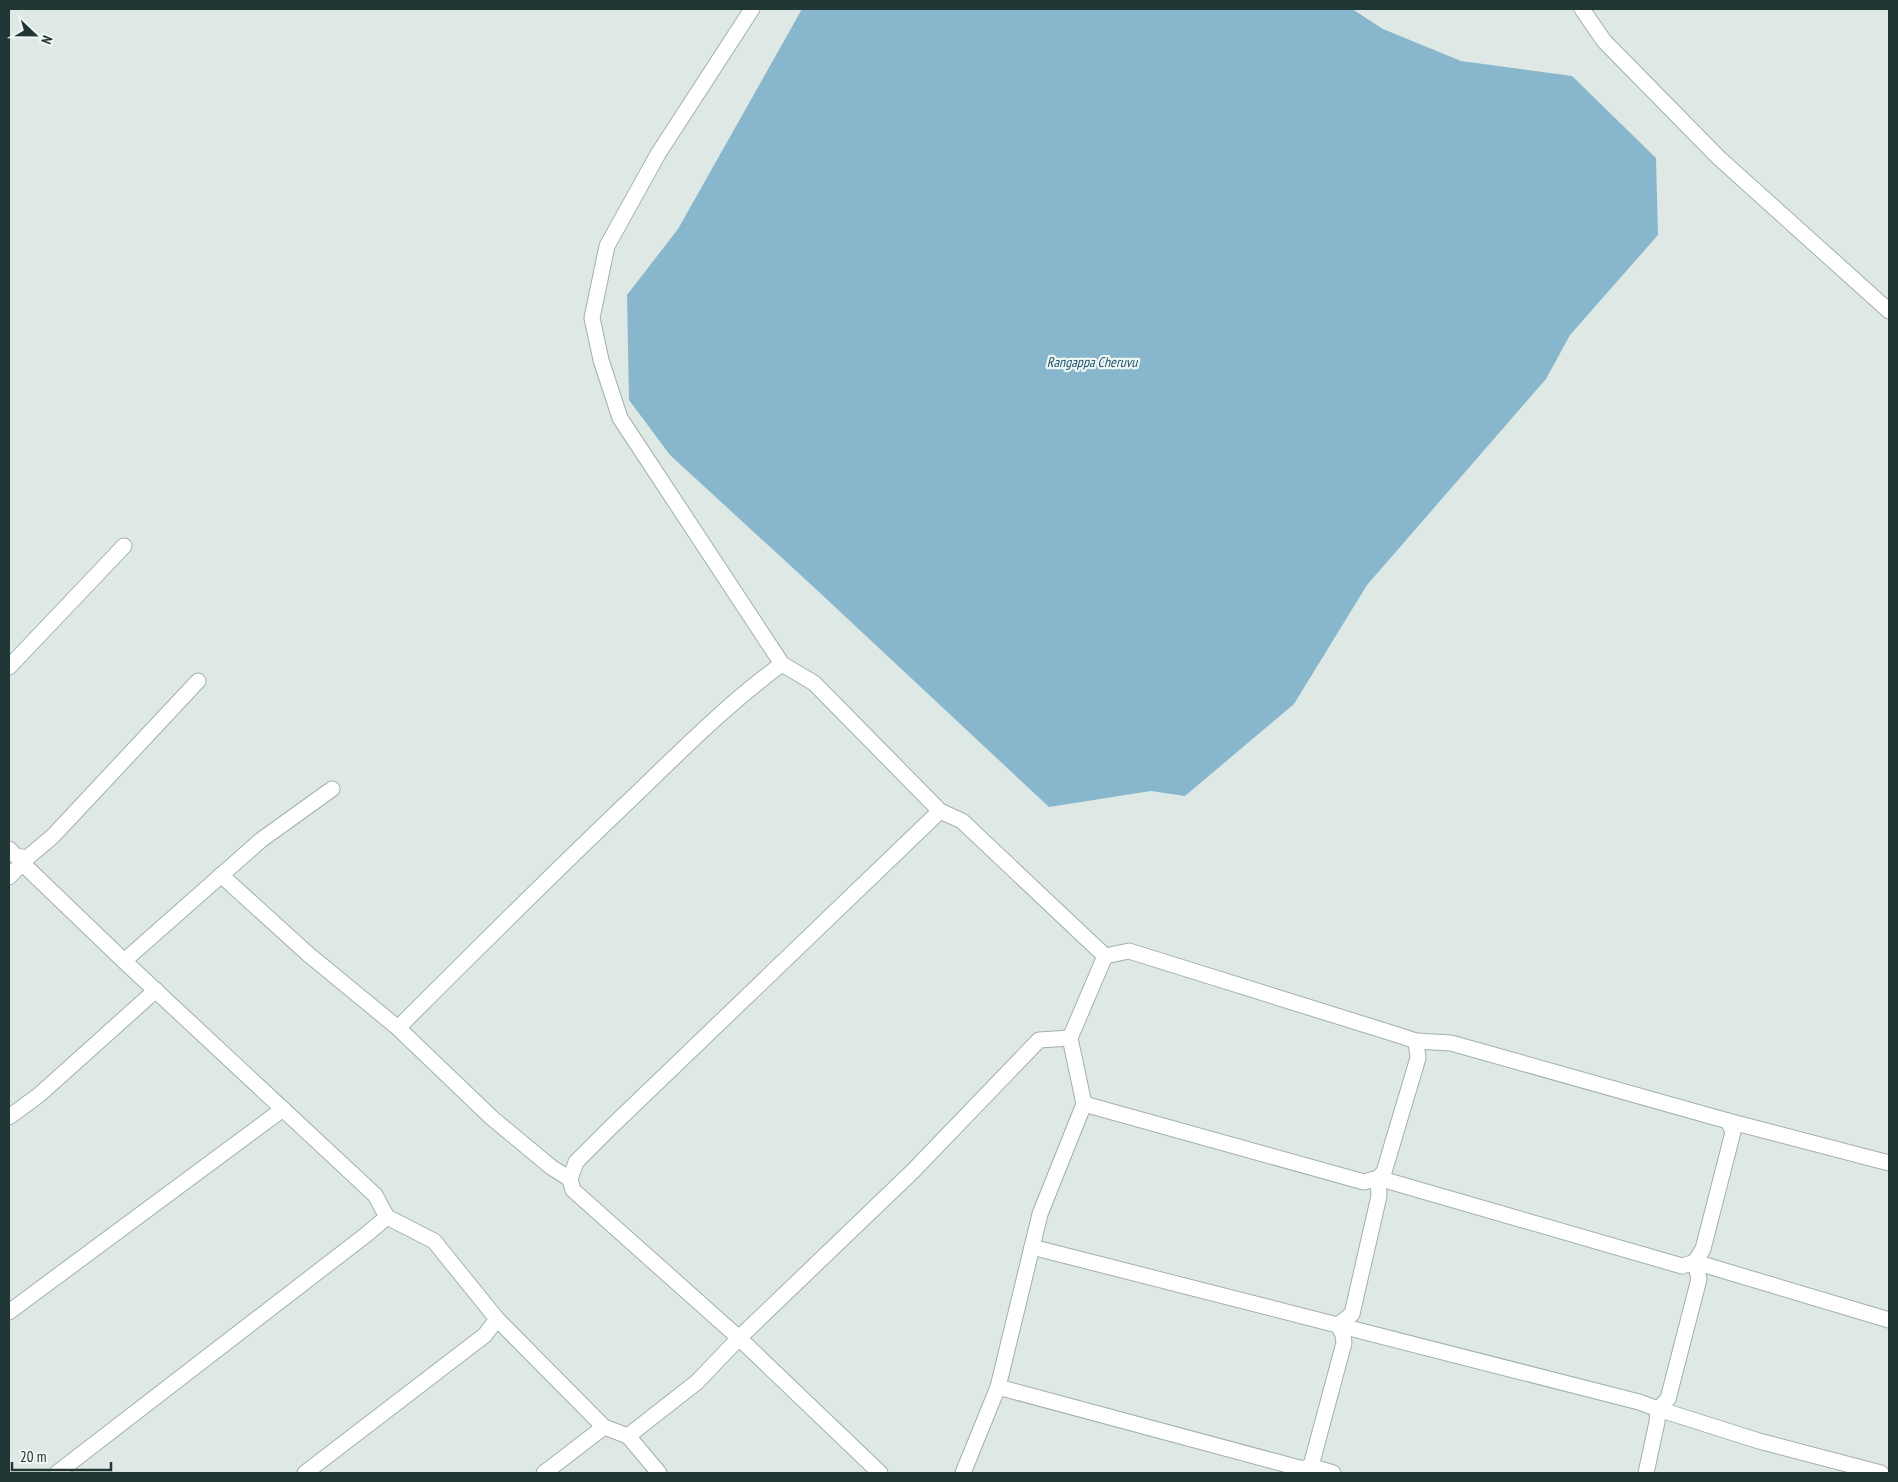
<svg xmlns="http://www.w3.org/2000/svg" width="1898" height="1482" font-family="'PT Sans Narrow',sans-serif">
<rect width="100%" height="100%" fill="#dee9e6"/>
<path fill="#88b6cc" d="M802,9h550l31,20 78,32 111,15 84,82 2,77 -88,100 -24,44 -179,206 -73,119 -109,92 -34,-5 -102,16 -230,-215 -149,-137 -41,-55 -2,-105 51,-66z"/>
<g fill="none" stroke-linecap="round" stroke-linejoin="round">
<g stroke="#a1b0ad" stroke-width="17">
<g id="street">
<path d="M752,9l-94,145 -51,92 -15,72 9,42 19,58 162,246"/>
<path d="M1582,9l22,32 115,117 170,153"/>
<path d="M9,667l115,-121"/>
<path d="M9,849l7,7 11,2"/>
<path d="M22,863l102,98 251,234 12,22 47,24 63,78 107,108 24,9 69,-54 42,-44 174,-167 126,-131 31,-2"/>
<path d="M221,875l87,79 90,74 94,90 59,49 19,12"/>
<path d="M9,877l18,-19 26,-22 145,-155"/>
<path d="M124,961l137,-121 71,-51"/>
<path d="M398,1028c77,-77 153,-153 232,-228 49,-47 97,-96 152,-136l32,19 126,128 22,10 143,135"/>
<path d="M1416,1041l35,2 277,78 5,11 -30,117 -8,13 4,17 -31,120 -10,10 101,32 122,32"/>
<path d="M1084,1104l280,78 14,-4 6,-6 34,-114 -2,-17 -15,-5 -272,-85 -24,5"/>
<path d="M9,1117l30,-22 117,-105"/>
<path d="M1728,1121l161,42"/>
<path d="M1032,1247l607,155 19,7 -1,13 -11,51"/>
<path d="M9,1312l274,-203"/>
<path d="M1338,1325l14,-11 27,-118 -1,-18 304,88 13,-4 194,58"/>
<path d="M998,1387l305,82 7,-3 2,-4 32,-119 -1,-8 -5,-10"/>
<path d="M628,1436l31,37"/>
<path d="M1310,1466l23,7"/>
<path d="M57,1473l310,-239 20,-17"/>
<path d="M305,1473l180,-138 12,-16"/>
<path d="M544,1473l60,-46"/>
<path d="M880,1473l-141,-135 -166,-148 -3,-11 6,-17 34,-34 330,-317"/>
<path d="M963,1473l35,-86 42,-173 44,-110 -14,-66 35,-82"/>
</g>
</g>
<use href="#street" stroke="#fff" stroke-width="15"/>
</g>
<g text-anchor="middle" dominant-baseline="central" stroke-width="4.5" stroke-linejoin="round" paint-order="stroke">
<g font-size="14" font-style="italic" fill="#1e546f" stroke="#eef6f3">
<text x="1092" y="362">Rangappa Cheruvu</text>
</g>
</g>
<rect width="1898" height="1482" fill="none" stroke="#203735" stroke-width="20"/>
<g transform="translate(35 35) rotate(112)" stroke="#eef6f3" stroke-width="4" paint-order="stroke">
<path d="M0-4L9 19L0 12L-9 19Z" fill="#203735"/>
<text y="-8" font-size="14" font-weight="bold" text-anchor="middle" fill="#203735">N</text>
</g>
<path d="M12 1462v8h99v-8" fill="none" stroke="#203735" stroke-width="2.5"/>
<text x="20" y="1462" font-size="15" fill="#203735" stroke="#eef6f3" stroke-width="4" paint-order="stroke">20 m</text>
</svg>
